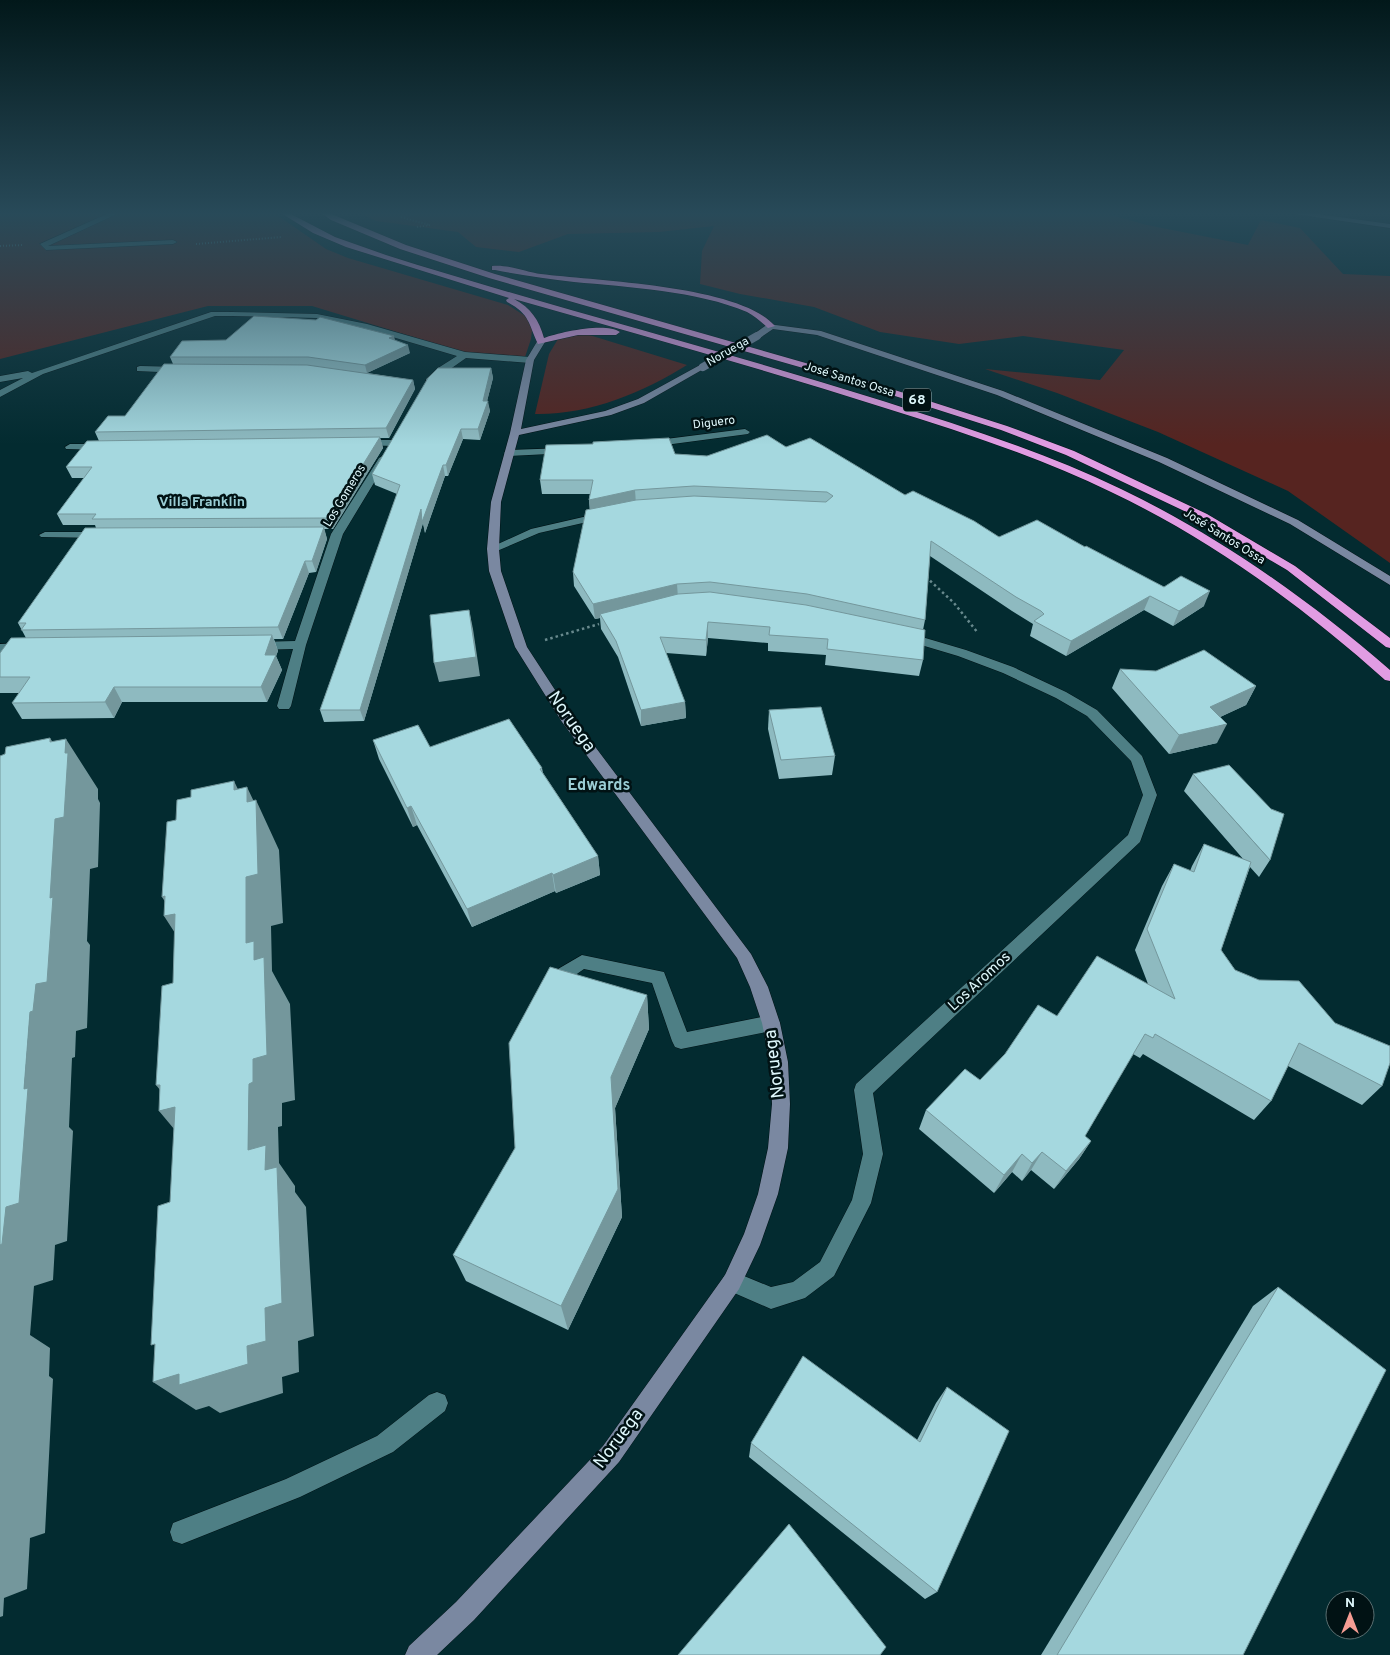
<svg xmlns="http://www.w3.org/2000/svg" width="1390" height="1655" font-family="Overpass,sans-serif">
<rect width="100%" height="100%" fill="#032b30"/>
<g fill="#562420">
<path d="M0,213h274l52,36 22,9 160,47 25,16 -2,18 -6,18 -59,-4 -154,-47h-104l-208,53z"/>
<path d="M360,213h744l43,12 101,20 13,-25 39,8 43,46 47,2v287l-102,-72 -130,-59 -101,-39 -72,-24 115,11 24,-30 -101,-14 -64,8 -79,-12 -66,-25 -74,-13 -40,-10 2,-33 12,-25 -55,6 -91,2 -49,18 -43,-5 -18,-15 -82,-11z"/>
<path d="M569,334h17l101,31c-45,28 -98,50 -152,49l14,-60 9,-15z"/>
</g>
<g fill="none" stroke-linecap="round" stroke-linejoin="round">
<g stroke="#001215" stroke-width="1">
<g id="lane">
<path d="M109,213h10l-71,33 125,-6 4,2 -4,2 -127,6 -6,-6z"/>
<path d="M211,312h22l4,2 -4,2h-18l-172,58 -43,23v-7l23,-12 -23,4v-6l28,-5 4,2z"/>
<path d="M582,955l82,17 23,60 84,-17 6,3 3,5 -3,5 -6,3 -90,18 -6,-2 -3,-6 -20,-58 -68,-14c-11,7 -25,22 -38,17l-3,-5 3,-5z"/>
</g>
</g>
<g stroke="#001215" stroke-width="1">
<g id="street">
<path d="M230,312l87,2 50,10 98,28 65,5 4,3 -4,3 -64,-5 -37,26 -3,-1v-4l12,-11 19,-12 -95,-28 -45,-10 -84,-2 -4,-2z"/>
<path d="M140,366l41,1 4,3 -4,3 -44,-2v-4z"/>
<path d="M745,429l5,3 -2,2 -98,13 -5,-3 5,-3z"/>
<path d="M362,440h31l5,3 -5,3 -34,-1v-4z"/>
<path d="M70,444h32l5,3 -5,3 -36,-1 -1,-2z"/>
<path d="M565,448l5,3 -1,2 -60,3 -5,-3 5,-3z"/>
<path d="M384,455l5,3 -46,76 -37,111 -15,61 -2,3h-10l-2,-3 16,-57 -36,1 -6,-4 6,-4 38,-1 36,-107 48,-76z"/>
<path d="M605,512l4,1 1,2 -1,2 -70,16 -42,18 -4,1 -6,-3 44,-20z"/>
<path d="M45,532h56l6,3 -6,3 -60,-1 -2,-2z"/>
<path d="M905,632l61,18 47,17 53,25 31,18 45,46 15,39 -17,47 -267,251 10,61 -12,49 -37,73 -29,22 -34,11 -46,-20 -4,-7 4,-7 7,-4 39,16 22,-5 27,-20 32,-62 11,-46 -9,-64 2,-6 272,-249 15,-40 -12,-34 -44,-45 -31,-18 -53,-25 -45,-17 -57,-17 -2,-3z"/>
<path d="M24,643l6,4 -2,3 -28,2v-8z"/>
<path d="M437,1392l8,3 3,8 -3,8 -52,41 -93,45 -118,47 -9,-3 -3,-9 3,-9 113,-44 91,-43 52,-41z"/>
</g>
</g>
<g stroke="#001215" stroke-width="1">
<g id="secondary">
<path d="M1288,213h22l80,11v4z"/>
<path d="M768,324l53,7 182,60 164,67 131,62 92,56v9l-100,-61 -131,-62 -162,-67 -180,-60 -44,-6 -13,9h-6v-4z"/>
<path d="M541,339l4,3 -11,18 -13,69 84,-18 33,-12 62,-34 3,-1 4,3 -63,36 -33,12 -92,20 -18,67 -2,47 2,22 26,76 45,69 179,238 17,33 12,36 8,39 2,42 -2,44 -10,46 -18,51 -21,44 -120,173 -145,158 -37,35h-32l4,-9 47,-44 147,-156 122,-171 19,-41 14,-40 10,-46 4,-44 -2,-42 -8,-39 -12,-36 -13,-29 -175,-236 -47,-75 -26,-76 -2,-22 4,-47 19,-69 16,-73 12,-20z"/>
</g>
</g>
<g stroke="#001215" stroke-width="1">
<g id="highway">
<path d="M281,213h8l46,24 51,18c165,52 332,94 497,146 81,26 162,51 238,88 98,47 187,110 269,181v11l-5,-1c-83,-74 -173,-140 -274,-188 -72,-35 -149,-60 -226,-84 -123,-39 -247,-74 -371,-109 17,9 25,21 30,39 16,-6 62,-16 76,-6l-4,3h-38l-40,9c-10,-21 -8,-30 -31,-42l-1,-2 3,-2 -163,-51 -33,-14z"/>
<path d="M321,213h8l77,32 89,29 356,102 156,50 67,25 133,63 88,52 95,72v10l-4,-1 -99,-77 -88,-52 -133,-63 -65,-25 -156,-50 -356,-102 -89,-29 -69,-29z"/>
<path d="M492,266c15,-2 34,6 49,8 55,7 199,11 234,52l-7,2c-7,-6 -13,-12 -21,-16 -49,-21 -120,-25 -173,-30 -26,-3 -53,-7 -79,-12h-3z"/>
</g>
</g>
<g stroke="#68898d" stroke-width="2" stroke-dasharray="1 2" stroke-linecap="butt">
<path d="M417,227l13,-2 -30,-8 19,-4"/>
<path d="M196,244l86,-7"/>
<path d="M0,246l22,-1"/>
</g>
<g stroke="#68898d" stroke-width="2.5" stroke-dasharray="2.5 3" stroke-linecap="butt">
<path d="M926,577l28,26 24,30"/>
<path d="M545,640l54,-16"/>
</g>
<use href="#lane" fill="#4e7f85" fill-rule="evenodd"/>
<use href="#street" fill="#4e7f85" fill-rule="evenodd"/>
<use href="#secondary" fill="#7a88a1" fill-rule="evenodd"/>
<use href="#highway" fill="#e19ce3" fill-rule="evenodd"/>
<g stroke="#001215" stroke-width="8" stroke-linecap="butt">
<path id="secondary-bridge" d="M703,367l54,-31"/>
</g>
<use href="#secondary-bridge" stroke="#7a88a1" stroke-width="8"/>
</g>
<g fill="#8ebac0">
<path d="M395,340l15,13 -43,20 46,7 2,9 -26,49h-9l3,10 -50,81h-9l3,10 -11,33 -7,1 -26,66h-9l4,12 -2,5 6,14 -15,32h-145l-8,16 -92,1 -10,-16 8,-10h-20v-40l26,-15 -8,-15 78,-95 -1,-3h-32l-6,-11 27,-36h-12l-6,-11 33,-26 -4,-9 30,-16 48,-52 -3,-7z"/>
<path d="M491,368l2,10 -6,23 3,10 -10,29 -17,-1 -15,37h-3l-20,57 -2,-10 -59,198 -40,1 -4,-12 77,-216 -22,-9 -3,-11z"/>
<path d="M786,447l119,48 94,42 86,10 79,40 40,19 -31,20 -29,-16 -78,46 -36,-20 3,-12 -21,-13 -82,-55 -5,64 -2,10v30l-4,16 -94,-11 1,-10 -58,-4v-8l-60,-5 -2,18 -40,-3 19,49 1,16 -45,8 -23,-69 -17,-28 -1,-11 -5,1 -21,-33 -1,-14 17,-62 -1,-10 1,-6h-48l-2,-14 135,-26 32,2z"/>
<path d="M1120,669l136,17 -10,19 -26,12 -3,26 -48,11 -57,-66z"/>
<path d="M769,710l66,46 -3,19 -53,4 -11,-50z"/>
<path d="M373,740l57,7 112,21 1,5 55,83 2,19 -44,18 -1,-2 -83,36 -55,-102 -4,2 -34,-68z"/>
<path d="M1193,774l77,86 -11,17 -9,-10 -29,83 14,20 147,116 -20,19 -74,-39 -17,35 -17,19 -111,-66 -3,4 -7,-4 -48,82 6,5 -12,18 -25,30 -23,-19 -9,11 -10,-9 -18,21 -75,-64 7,-19 54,-30 77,-64 91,-32 -13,-34 27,-64 12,-22 16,7 2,-5 12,-22 40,16 -60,-69z"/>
<path d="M647,995l2,34 -34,79 7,109 -54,113 -102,-49 -13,-26z"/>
<path d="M1278,1287l-35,368h-202l212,-349z"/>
<path d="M947,1387l-10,205 -12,7 -176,-142 2,-14 166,-3 19,-37z"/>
</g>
<g fill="#74979c">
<path d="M394,336l2,8 -7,-6z"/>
<path d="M408,345l2,8 -43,20 -2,-8z"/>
<path d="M491,368l2,10 -8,31 3,-8 2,10 -10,29 -2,-11 5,-28z"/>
<path d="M413,380l2,9 -26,49 -3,-10z"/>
<path d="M461,429l2,10 -15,37 -2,-11z"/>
<path d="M380,437l3,11 -50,81 -3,-11z"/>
<path d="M443,465l2,11 -20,57 -2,-10 -59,198 -4,-11 61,-201z"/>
<path d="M635,490l1,14 -46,10 -1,-14z"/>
<path d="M324,527l3,12 -11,33 -4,-11z"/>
<path d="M305,561l4,12 -26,66 -5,-12z"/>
<path d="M677,584l1,14 -78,16v4l-5,1 -2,-15z"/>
<path d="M1210,591l-6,15 -31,20 6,-15z"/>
<path d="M1150,596l-6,14 -78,46 5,-15z"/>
<path d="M469,610l4,19 7,47 -41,6 -5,-19z"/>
<path d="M708,622v16l-2,18v-16z"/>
<path d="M272,635l6,16 -2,5 6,14 -15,32 -6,-15 4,-32z"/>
<path d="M1256,686l-10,19 -45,21 9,-19z"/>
<path d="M114,687l8,15 -8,16 -9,-16z"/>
<path d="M685,702l1,16 -45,8v-16z"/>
<path d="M1227,724l-10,19 -48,11 10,-19z"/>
<path d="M50,738l17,26 -2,-11 1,-14 32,50v10l2,4 -2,64 -8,2 -3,72 3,4 -3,83 -11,3 -1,26 -3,1 -3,69 4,4 -6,110 -12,4 -2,35 -19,6 -4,49 20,13 -1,28 4,3 -8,154 -15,5 -3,51 -23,9 -1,18 -3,1v-372l24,-156 6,-77 6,-28 14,-86z"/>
<path d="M234,781l22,46 -9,-25v-15l9,19v-6l23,50 4,73 -12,3 1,45 18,33 5,96 -13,3v23l-4,1 1,36 16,23v6l11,15 8,129 -16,5 1,31 -17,5 1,16 -63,20 -11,-7 -13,4 -43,-28 95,-232 1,-66 4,-25 -7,-116 -12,-153z"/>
<path d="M411,806l6,19 -4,2 -6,-19z"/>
<path d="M598,856l2,19 -44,18 -3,-18z"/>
<path d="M552,873l3,18 -83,36 -5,-18z"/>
<path d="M165,896l31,49 -1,19 -31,-48 9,-2 -11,-17z"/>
<path d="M647,995l2,34 -34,79 7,109 -54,113 -7,-24 50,-229z"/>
<path d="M156,1085h4l36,43 -1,26 -36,-43 15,-4z"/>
<path d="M1091,1141l-12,18 -25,30 12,-18z"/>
<path d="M1042,1152l-11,18 -9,11 10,-18z"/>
<path d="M1022,1154l-10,18 -18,21 10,-18z"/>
</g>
<g fill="#a5d8df" stroke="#74979c">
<path d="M254,316l62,4 4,-3 74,19 -5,2 19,7 -43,20 -57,-8h-138l12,-16 44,-1z"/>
<path d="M164,364l143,1 106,15 -27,48 -291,4 13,-16h17z"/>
<path d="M438,368h53l-8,33h5l-10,28h-17l-15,36h-3l-21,57 -1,-13 -61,201h-40l80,-225 -28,-11 56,-96z"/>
<path d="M767,435l19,12 24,-9 95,57 8,-4 61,30 25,16 38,-17 48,27 1,-1 78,41 17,-11 29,15 -31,20 -29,-15 -79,45 -37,-20 10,-7 -3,-3 -25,-14 -85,-56 -6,79 -118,-26 -97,-12 -33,2 -84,20 -20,-32 13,-62 50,-10 58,-4 132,6 7,-6 -6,-4 -133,-6 -59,4 -46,10 4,-20h-53l6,-35 47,-1v-2l76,-4 6,16 32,2z"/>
<path d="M380,437l-50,81 -238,1 4,-5h-39l35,-47h-26l21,-26z"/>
<path d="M324,527l-12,34h-7l-27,66 -257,3 5,-7h-8l67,-95z"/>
<path d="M710,592l96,13 119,25 -2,30 -96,-11 1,-10 -59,-4 1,-8 -62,-5 -2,18 -46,-3 25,65 -44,8 -25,-69 -16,-27 78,-20z"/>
<path d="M469,610l7,47 -42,6 -4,-48z"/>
<path d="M272,635l-7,20h11l-15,32h-147l-9,15 -93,1 18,-26h-30v-24l11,-15z"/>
<path d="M1204,650l52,36 -46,21 17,17 -48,11 -59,-66 36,2z"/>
<path d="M821,707l14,49 -54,4 -12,-50z"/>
<path d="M509,719l33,49 -2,1 58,87 -45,19 -1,-2 -85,36 -56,-103 -4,2 -34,-68 45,-15 12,22z"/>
<path d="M50,738v4l16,-3 -1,14h3l-4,64 -9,2 -5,79 3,-1 -6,85 -11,2 -3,27 -3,1 -6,77 4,-1 -9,115 -13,4 -4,37 -2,1v-489l5,-2 1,-7z"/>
<path d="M1229,765l42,44 13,5 -14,46 -77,-86z"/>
<path d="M234,781v9l13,-3v15l9,-2 2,74 -12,3v66l8,-2v19l10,-3 3,98 -14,4v23l-4,2 -1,66 18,-5 -1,25 12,-3 5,136 -17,5 1,33 -19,5 1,18 -69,21v-11l-26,8 2,-38 -4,1 7,-139 12,-4 5,-95 -16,4 1,-26h-4l6,-99 11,-3 2,-69 -11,2 1,-20 -3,1 5,-75 9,-2 1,-20 14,-3v-7z"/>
<path d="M1204,844l47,18 -30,88 14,20 24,10 40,1 36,42 55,23v17l-8,23 -83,-43 -28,58 -116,-67 -2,4 -8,-4 -60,102 6,5 -25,30 -24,-19 -10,11 -10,-9 -18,21 -78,-65 39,-41 15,11 25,-26 33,-49 19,11 40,-60 78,43 -28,-70 27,-65 20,8z"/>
<path d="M550,967l97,28 -36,82 7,112 -57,117 -108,-51 62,-107 -6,-105z"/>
<path d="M1278,1287l108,83 -143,285h-186z"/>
<path d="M803,1356l117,86 27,-55 62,44 -72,161 -186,-149z"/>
<path d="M789,1524l97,123 -6,8h-202z"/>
</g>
<linearGradient id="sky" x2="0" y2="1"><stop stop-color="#02181a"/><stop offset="0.48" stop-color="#284a59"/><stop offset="1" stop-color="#284a59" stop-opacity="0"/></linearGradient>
<rect width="1390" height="445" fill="url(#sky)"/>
<g text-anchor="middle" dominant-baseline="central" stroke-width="5" stroke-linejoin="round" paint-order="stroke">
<g font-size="12" fill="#def7fb" stroke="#011214">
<text transform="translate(728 352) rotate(-30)">Noruega</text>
<text transform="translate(849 380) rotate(17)">José Santos Ossa</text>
<text transform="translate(714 423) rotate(-7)">Diguero</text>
<text transform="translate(345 496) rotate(-59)">Los Gomeros</text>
<text transform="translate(1224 537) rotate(32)">José Santos Ossa</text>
</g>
<rect fill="#011214" stroke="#9cb2b6" stroke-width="1" x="903" y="388.5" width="28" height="23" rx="4"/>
<g font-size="14" font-weight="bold" fill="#def7fb">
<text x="917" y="400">68</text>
</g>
<g font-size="14" font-weight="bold" fill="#9acdd4" stroke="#011214">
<text x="202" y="502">Villa Franklin</text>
</g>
<g font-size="15" fill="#def7fb" stroke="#011214">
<text transform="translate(980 982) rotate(-43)">Los Aromos</text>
</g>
<g font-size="16" font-weight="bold" fill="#9acdd4" stroke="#011214">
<text x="599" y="786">Edwards</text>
</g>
<g font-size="18" fill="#def7fb" stroke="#011214">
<text transform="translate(571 722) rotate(55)">Noruega</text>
<text transform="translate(775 1064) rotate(-97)">Noruega</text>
<text transform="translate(619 1439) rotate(-53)">Noruega</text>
</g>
</g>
<g transform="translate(1350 1615)"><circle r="24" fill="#011214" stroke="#596e70"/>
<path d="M0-4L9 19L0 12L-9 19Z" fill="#f59c93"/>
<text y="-8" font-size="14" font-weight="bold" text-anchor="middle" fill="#def7fb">N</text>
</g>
</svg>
